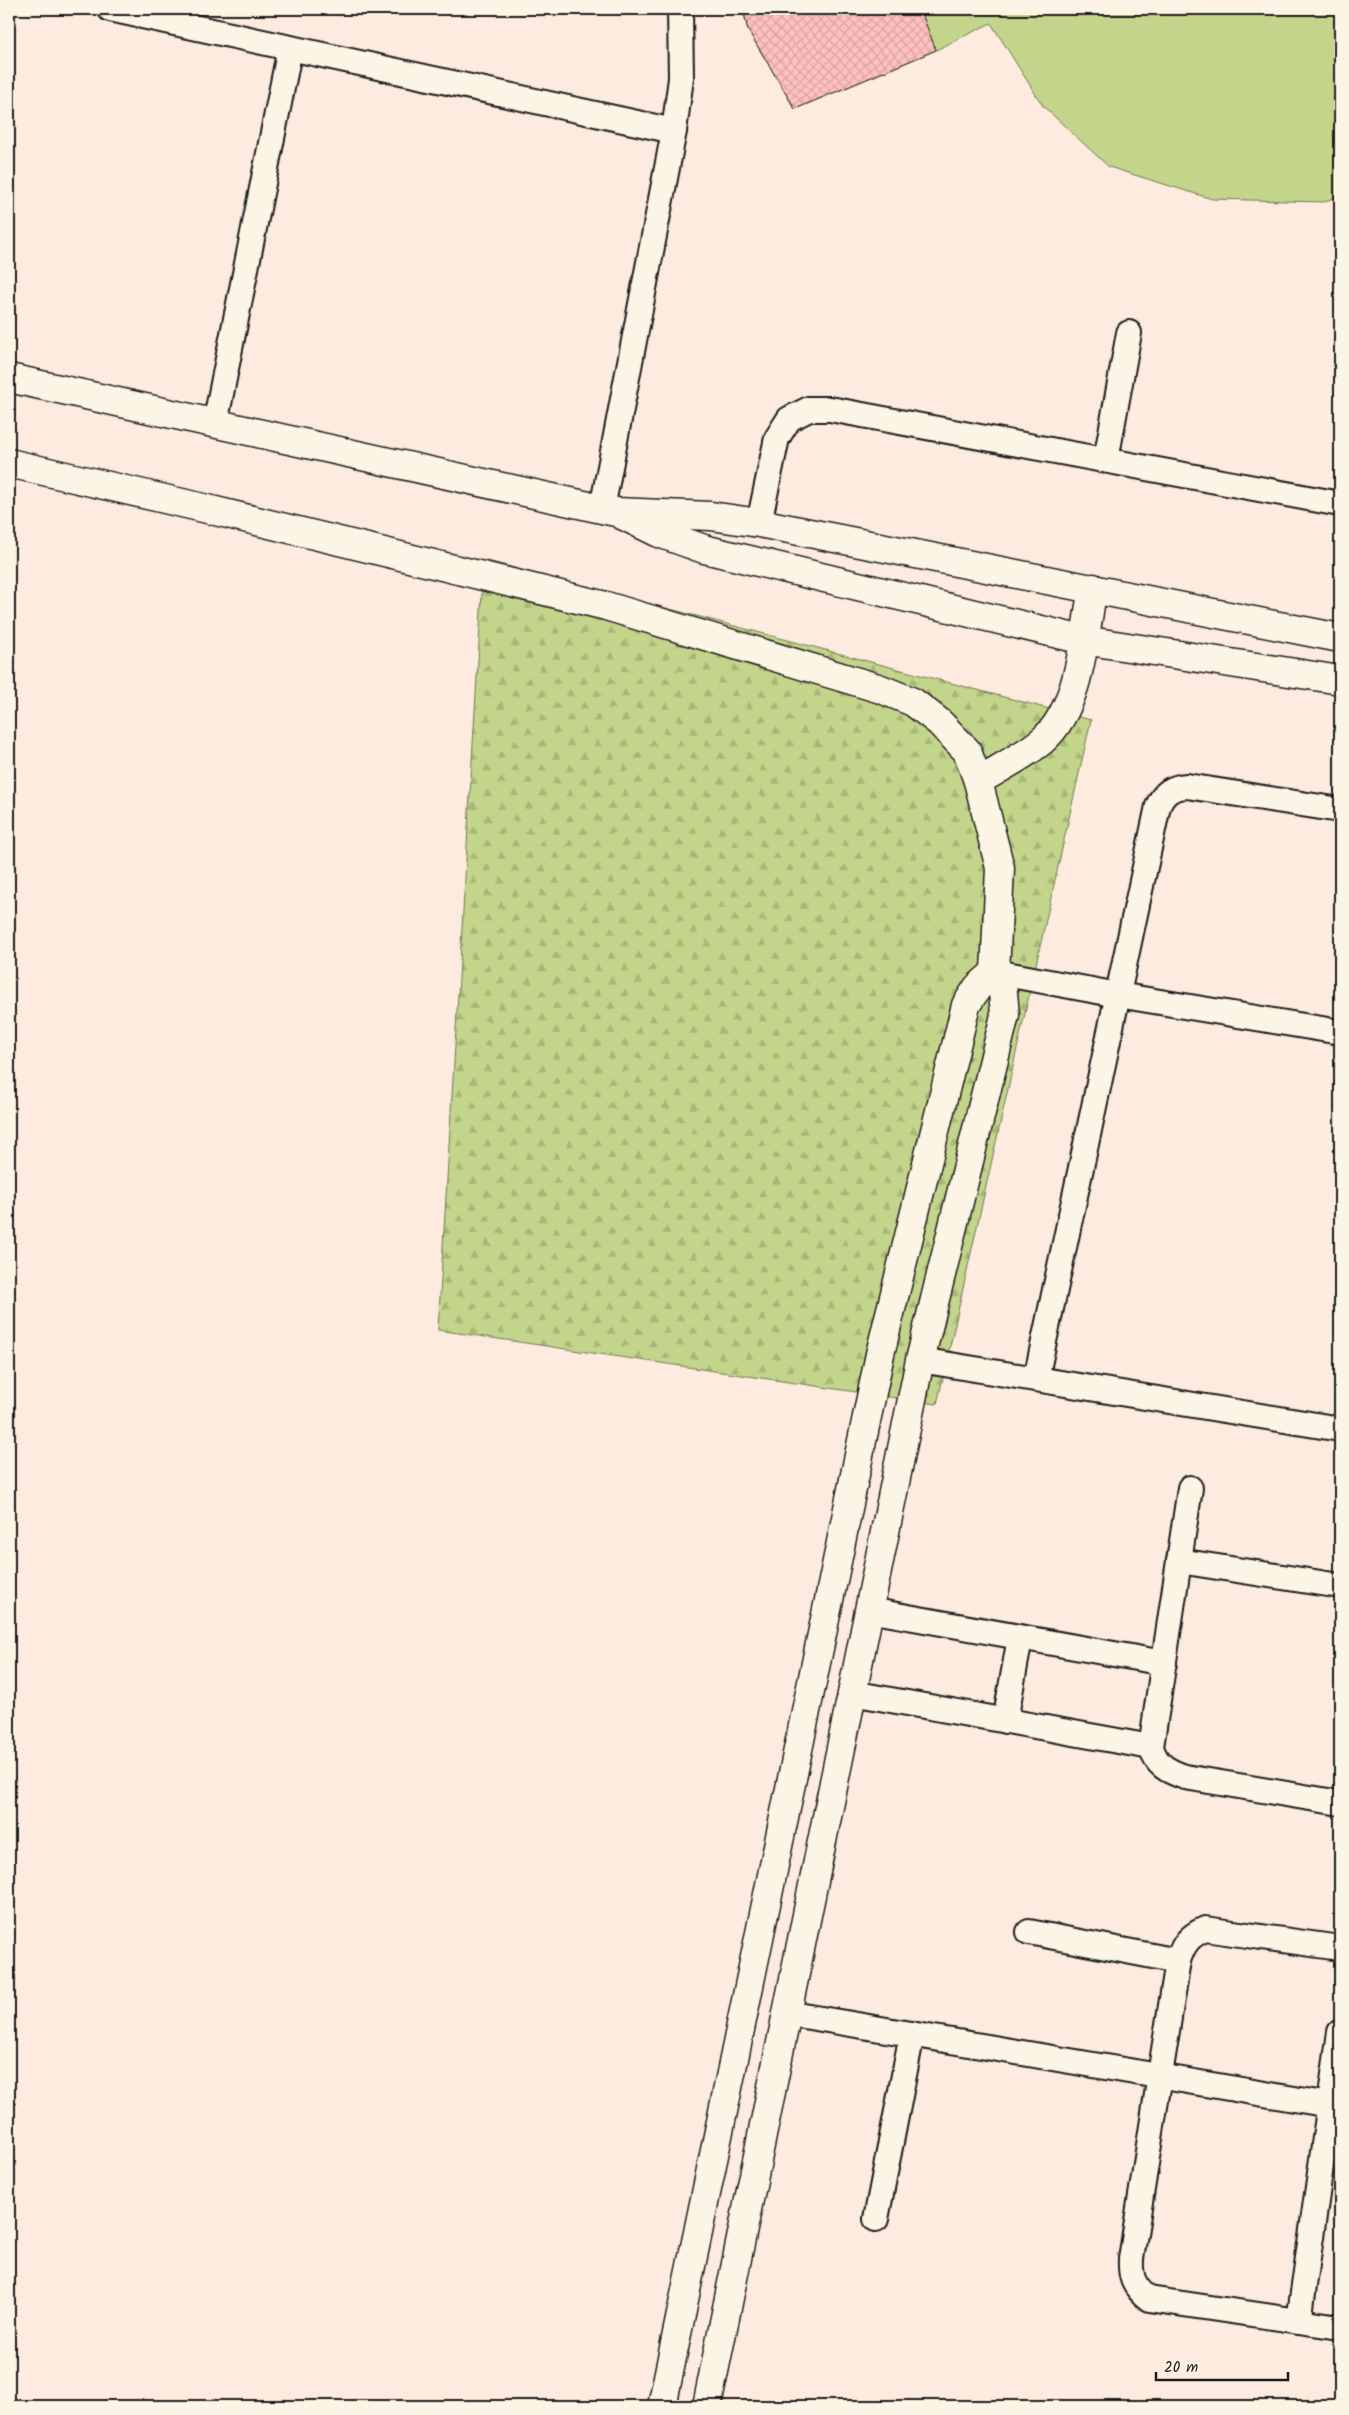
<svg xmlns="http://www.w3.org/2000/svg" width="1349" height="2415" font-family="Kalam,sans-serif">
<defs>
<pattern id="forest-firs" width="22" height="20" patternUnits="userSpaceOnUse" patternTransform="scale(1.25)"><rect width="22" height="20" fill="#c3d58a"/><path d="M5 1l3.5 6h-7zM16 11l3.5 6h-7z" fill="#a7b676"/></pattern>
<pattern id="building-cross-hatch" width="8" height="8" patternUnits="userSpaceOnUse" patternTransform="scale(1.25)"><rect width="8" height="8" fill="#fec1c0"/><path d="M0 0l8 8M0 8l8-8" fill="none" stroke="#d9a5a4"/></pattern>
</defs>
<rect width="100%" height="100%" fill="#fcebde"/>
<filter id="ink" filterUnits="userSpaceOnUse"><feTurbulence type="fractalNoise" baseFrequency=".02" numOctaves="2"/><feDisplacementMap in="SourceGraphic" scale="10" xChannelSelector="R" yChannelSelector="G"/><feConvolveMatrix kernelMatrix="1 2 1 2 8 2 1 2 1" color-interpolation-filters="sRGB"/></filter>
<g filter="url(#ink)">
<path fill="url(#forest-firs)" stroke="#707853" d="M484,560l607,160 -154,684 -499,-74z"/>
<path fill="#c3d58a" stroke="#707853" d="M743,9h597v186l-16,7 -112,-3 -103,-32 -66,-61 -52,-83 -55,27 -141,59 -47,-79z"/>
<path fill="url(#building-cross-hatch)" stroke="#1c1c1c" d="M743,9h177l16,41 -141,59 -47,-79z"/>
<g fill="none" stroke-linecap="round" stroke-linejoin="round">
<g stroke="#1c1c1c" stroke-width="28">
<g id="lane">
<path d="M110,9l564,122"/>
<path d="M215,424l75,-376"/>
<path d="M1106,460l23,-127"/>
<path d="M602,509l72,-378 7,-53 -1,-69"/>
<path d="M759,523l18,-85 12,-19 20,-10h21l510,95"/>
<path d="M995,972l123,23 222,37"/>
<path d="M920,1360l420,69"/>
<path d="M1036,1379l122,-573c6,-14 14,-19 29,-20l153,24"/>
<path d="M1190,1488l-39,259c5,18 16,24 34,30l155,26"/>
<path d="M1179,1561l161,25"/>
<path d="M869,1610l295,53"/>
<path d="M852,1693l299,54"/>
<path d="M1005,1721l15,-83"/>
<path d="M1029,1932l149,29"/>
<path d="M1340,1948l-135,-19c-16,7 -22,15 -27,32l-47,298c-1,19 3,28 18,40l191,28"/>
<path d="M786,2013l544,92"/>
<path d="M876,2219l36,-185"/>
<path d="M1299,2321l41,-289"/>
</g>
</g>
<g stroke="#1c1c1c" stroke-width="31">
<g id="street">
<path d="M9,378l593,131 14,3 95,4 48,7 581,115"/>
<path d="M622,515l37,18 45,16 379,91 257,40"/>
<path d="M978,781c22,-13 46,-25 65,-41 38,-33 41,-106 50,-152"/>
</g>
</g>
<g stroke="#1c1c1c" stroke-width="31">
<g id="secondary">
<path d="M9,463l186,43 411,100 275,83 32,13 26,20 28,29 11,30 22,87 -5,104 8,21 2,22 -85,345 -213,1046"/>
<path d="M662,2406l218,-1052 86,-349 12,-18 17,-15"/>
</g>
</g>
<use href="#lane" stroke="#fcf5e5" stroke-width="24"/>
<use href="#street" stroke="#fcf5e5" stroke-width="28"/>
<use href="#secondary" stroke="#fcf5e5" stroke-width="28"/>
</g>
</g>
<rect width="1349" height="2415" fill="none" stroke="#fcf5e5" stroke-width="30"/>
<rect x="15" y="15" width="1319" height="2385" fill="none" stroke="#1c1c1c" stroke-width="2" filter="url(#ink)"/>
<path d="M1156 2372v8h132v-8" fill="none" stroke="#1c1c1c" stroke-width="2.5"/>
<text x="1164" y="2372" font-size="15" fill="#1c1c1c" stroke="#fcf5e5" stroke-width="4" paint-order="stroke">20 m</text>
</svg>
